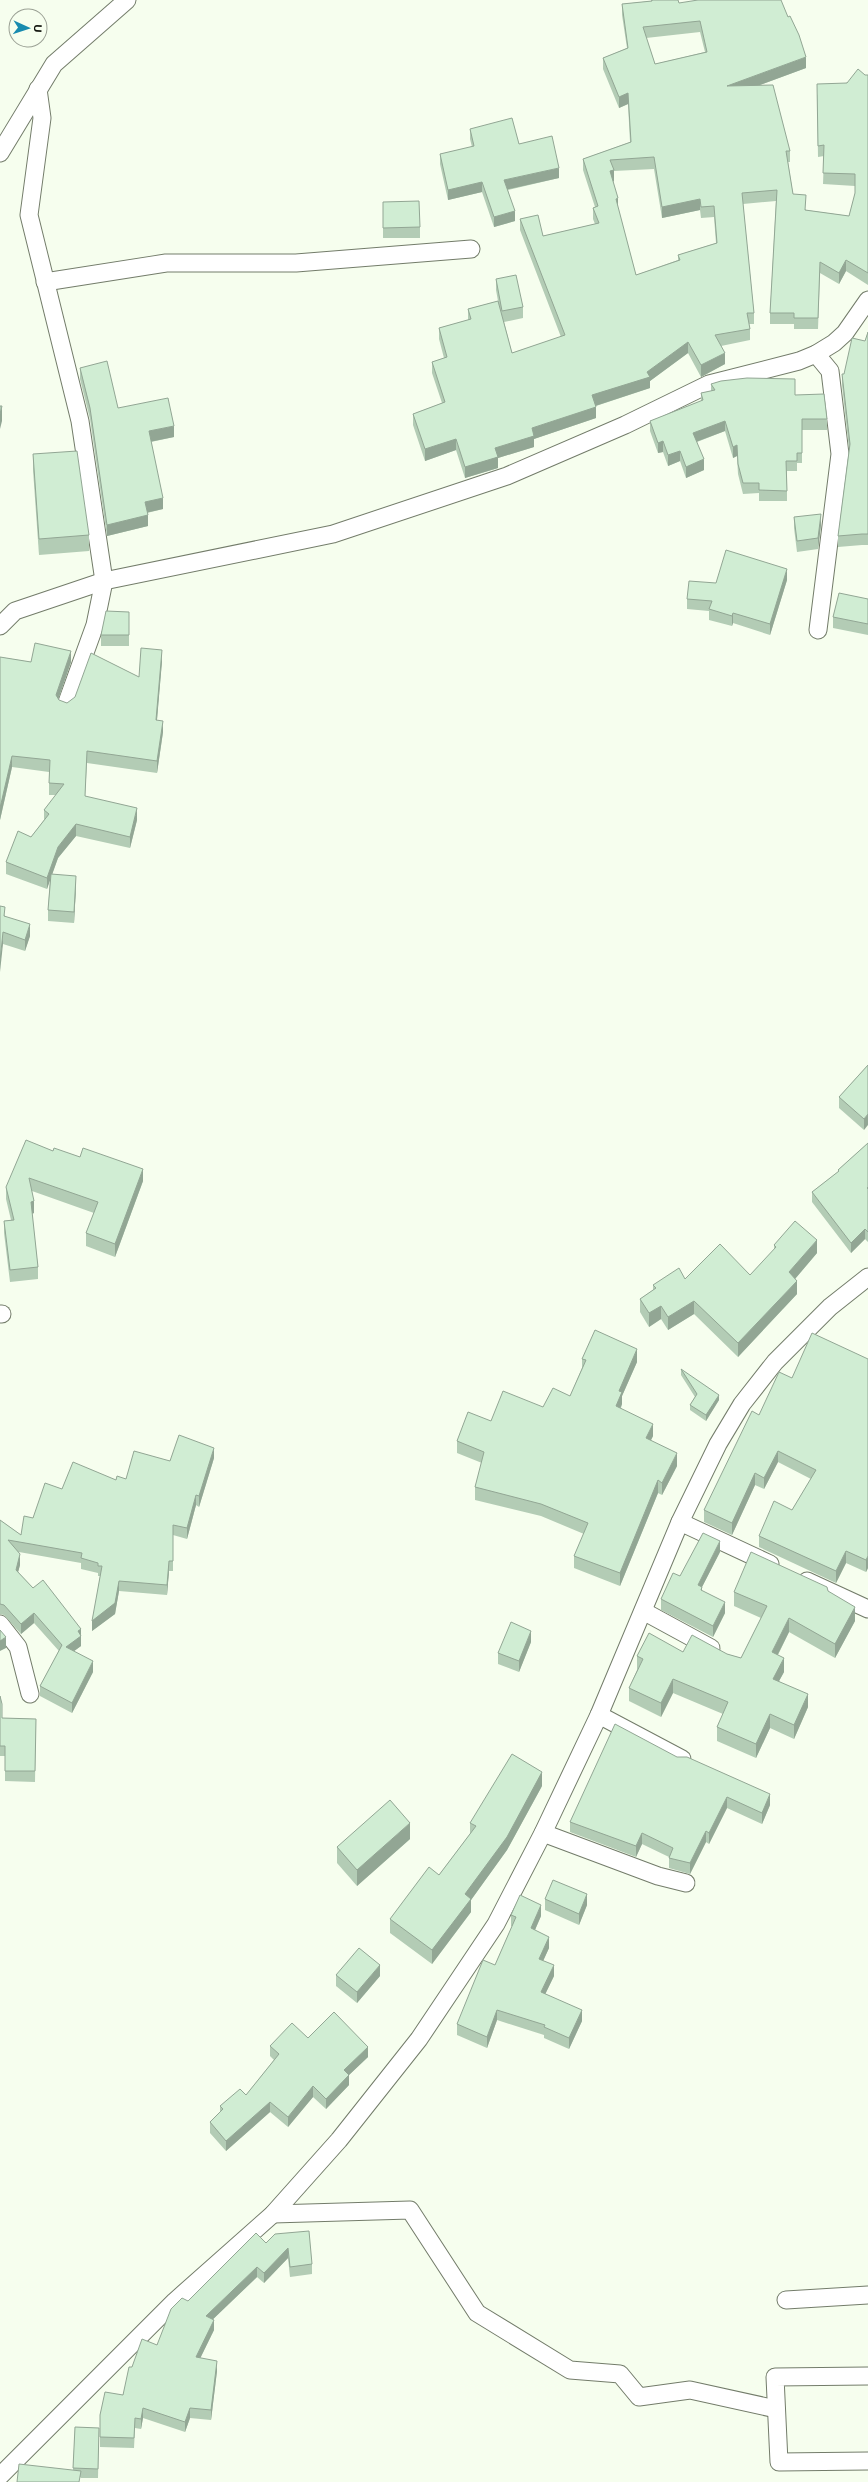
<svg xmlns="http://www.w3.org/2000/svg" width="868" height="2482" font-family="Arial,sans-serif">
<rect width="100%" height="100%" fill="#f6feee"/>
<g fill="none" stroke-linecap="round" stroke-linejoin="round">
<g stroke="#737c6a" stroke-width="19">
<g id="minor">
<path d="M38,89l4,29 -13,97 51,206 24,160 -9,44 -29,80"/>
<path d="M0,153l54,-89 73,-64"/>
<path d="M45,282l121,-19h130l175,-14"/>
<path d="M816,354l14,17 10,83 -22,176"/>
<path d="M0,626l15,-15 89,-30 229,-47 174,-58 118,-51 84,-41 90,-23 17,-7 18,-11 11,-10 23,-33"/>
<path d="M0,1314h2"/>
<path d="M680,1522l90,42"/>
<path d="M807,1581l61,28"/>
<path d="M643,1611l68,37"/>
<path d="M0,1624l18,23 12,47"/>
<path d="M599,1715l83,44"/>
<path d="M543,1833l115,43 28,7"/>
<path d="M273,2214l137,-4 67,103 93,57 50,4 19,23 51,-7 86,19"/>
<path d="M786,2300l82,-5"/>
<path d="M868,2376l-93,1 4,85 89,-1"/>
<path d="M0,2476l175,-175 98,-87 66,-74 80,-101 77,-115 47,-91 56,-118 81,-193 38,-78 24,-40 33,-42 55,-55 38,-30"/>
</g>
</g>
<use href="#minor" stroke="#fff" stroke-width="17"/>
</g>
<g fill="#b3ccb5" fill-rule="evenodd">
<path d="M651,0h27l1,3 127,65 -46,17 30,66v11h-2l5,32 13,16 43,6 6,-22v-8l-32,-2 1,-28 -6,1 -1,-62 48,-20h3v210l-22,-14 -7,13 -19,-11 -2,56h-24v-5h-24v-11l6,-112 -33,3 11,109v11h-5l1,5v11l-29,6 4,18 -24,13 -13,-24 -38,28v7l-54,18v12l-62,21v8l-36,11v10l-33,10 -9,-28 -31,11 -12,-36v-11l29,-11 -10,-30v-11l12,-4 -5,-19v-11l29,-8v-11l30,-8 -2,-11v-11l27,28v11l-19,4 8,31 49,-16 -41,-107v-11l23,17 52,-12 -2,-5v-11l2,-1 -12,-37v-11l47,-17 -2,-38 -9,4 -16,-39v-11l24,-10 -5,-33v-11l29,-3zM700,32l5,20 -50,12 -9,-26zM654,169l8,49 38,-8 1,8 13,-1 2,26 -38,12v5l-42,15 -18,-66 -5,-27 1,-1v-10z"/>
<path d="M470,129l49,15 40,34 -51,12 7,31 -21,6 -12,-35 -34,8 -8,-36v-10l32,-7 -2,-8z"/>
<path d="M383,202l37,25v11h-37z"/>
<path d="M868,332v213h-6l-24,2v-11l11,-87 -7,-64v-11h2l21,-33z"/>
<path d="M80,368l38,40 56,29 -23,5 12,67 -16,4 1,13 -41,10 -17,-117 -10,-40z"/>
<path d="M711,384l84,11 32,24v11h-25v33h-5v8h-10v30h-28v-8l-16,1 -5,-20 -1,-18 -4,2 -8,-27 -28,11 7,28 -18,8 -6,-17 -12,5 -5,-14 -5,1 -8,-22v-10l51,-20v-8l10,-2z"/>
<path d="M33,454l56,81v16l-50,4 -6,-85z"/>
<path d="M794,517l27,8 -3,24 -21,3 -3,-24z"/>
<path d="M787,580l-17,55 -37,-12 -1,3 -23,-6v-9l-22,-2v-10l29,-16z"/>
<path d="M868,599v36l-35,-7v-11z"/>
<path d="M129,612v34h-28v-11z"/>
<path d="M0,657l31,5h40l-13,38 9,3 72,-26 23,-16 -5,59 6,12 -6,41 -70,-10 -2,33 52,24 -7,28 -54,-12 -18,22 -6,16 24,13 -2,36 -26,-2v-11l2,-31 -3,10 -41,-15v-12l25,-25 13,-17v-10l12,-15h-7v-23l-37,-5 -12,53z"/>
<path d="M0,906l5,10 25,20 -5,15 -22,-7z"/>
<path d="M868,1065l-4,65 -25,-22v-11z"/>
<path d="M868,1143v99l-3,-3 -14,14 -39,-51v-10l26,-20v-2z"/>
<path d="M53,1151l90,30 -28,76 -29,-11v-13l8,-20 -62,-22 2,22 -2,1 6,53v12l-28,3 -6,-49v-12l7,-1 -5,-21v-12z"/>
<path d="M774,1245l43,8 -22,26 2,15 -59,63 -44,-43 -26,16 -7,-11 -12,8 -9,-15v-13l13,-9v-5l32,-6 65,-4 24,-25z"/>
<path d="M582,1359l55,3 -15,34v8l-1,4 32,28 -2,4 26,26 -15,29 -4,-2 -38,93 -46,-18v-12l10,-22 -43,-18 -66,-16v-13l7,-24 -25,-10v-12l34,-20 52,-14 27,-11 12,-28z"/>
<path d="M868,1359v209l-2,4 -20,-9 -10,20 -77,-36v-11l33,-26 19,-31 -33,-17 -14,27 -9,-4 -23,50 -28,-13v-12l55,-95 33,-37z"/>
<path d="M681,1369l38,31 -13,21 -16,-11v-5l5,-8 -14,-22z"/>
<path d="M214,1458l-15,49 -3,-2 -9,34 -14,-4v36h-4l-2,24 -48,-4 -4,23 -23,17 8,-55h-2v-3l-17,-4v-6l-62,-11 1,13 -2,7 15,16 48,41v17l-7,5 19,21 -21,41 -32,-17v-10l19,-35 -25,-28 -13,11 -17,-19 -4,-1v-94l21,15 12,-17 29,-29 54,-9 10,-1 44,-18z"/>
<path d="M720,1552l-18,35v4l23,22 -12,24 -52,-27v-11l19,-23z"/>
<path d="M828,1591l27,30 -20,37 -46,-26 -11,23 6,17 -5,9 29,26 -14,32 -24,-11 -14,30 -39,-17v-14l6,-13 -50,-21 -12,24 -32,-16v-13l8,-18v-14l46,-4 44,2 14,4 20,-40 -27,-12v-14z"/>
<path d="M531,1642l-12,30 -21,-8v-11z"/>
<path d="M0,1696l2,22 34,1 -1,63 -30,-1v-25h-5z"/>
<path d="M677,1757l93,48 -8,19 -35,-16 -18,36 -3,-2 -16,32 -21,-6v-11l-27,-13 -6,13 -66,-25v-10z"/>
<path d="M542,1786l-35,64 -36,50v12l-39,52 -42,-31v-14l49,-44 31,-41v-11z"/>
<path d="M410,1839l-53,47 -20,-23v-16z"/>
<path d="M545,1899l42,6 -8,20 -34,-15z"/>
<path d="M511,1915l30,1 -6,14 14,18 -6,13 11,15 -9,18 37,27 -13,28 -25,-11v-3l-47,-15 -10,28 -30,-13v-11l38,-59 17,-39h-1z"/>
<path d="M336,1975l44,1 -23,27 -21,-17z"/>
<path d="M308,2038l60,19 -19,18v10l-23,24 -13,-12 -25,30 -18,-15 -44,39 -16,-18v-11l10,-10v-6l26,-11 28,-35 -4,-4v-10z"/>
<path d="M275,2234l37,30v10l-22,3 -2,-19 -24,25 -7,-6 -44,42 1,11 -14,28 17,13 -6,49 -21,-2 -5,14 -42,-14 -2,11 -6,-1 -1,20 -34,-1v-32l23,-20 9,-28 25,-22 31,-44 78,-58z"/>
<path d="M75,2427l24,1 -1,50h-17l-8,-8z"/>
</g>
<g fill="#92a694">
<path d="M806,57v11l-79,29v-11z"/>
<path d="M628,93v11l-9,4v-11z"/>
<path d="M559,168v10l-55,12v-10z"/>
<path d="M614,170v11l-4,2v-12z"/>
<path d="M482,182v10l-34,8v-10z"/>
<path d="M618,198v11l-2,-10z"/>
<path d="M700,199v11l-38,8v-11z"/>
<path d="M515,211v10l-21,6v-10z"/>
<path d="M846,260v11l-7,13v-11z"/>
<path d="M688,342v11l-38,28v7l-58,19v-12l55,-23z"/>
<path d="M725,353v11l-24,13v-12z"/>
<path d="M2,406v15l-2,8v-15z"/>
<path d="M596,407v11l-62,21v8l-36,11v10l-33,10v-11l30,-19 37,-20z"/>
<path d="M725,421v10l-32,12v-10z"/>
<path d="M174,426v11l-25,5v-11z"/>
<path d="M456,439v11l-31,11v-12z"/>
<path d="M663,441v11l-5,1v-10z"/>
<path d="M737,445v11l-4,2v-11z"/>
<path d="M680,451v10l-12,5v-11z"/>
<path d="M704,459v11l-18,8v-11z"/>
<path d="M163,498v11l-18,4v-11z"/>
<path d="M821,514v11l-3,24v-11z"/>
<path d="M148,515v11l-41,10v-11z"/>
<path d="M787,569v11l-17,55v-11z"/>
<path d="M733,613v10l-1,3v-10z"/>
<path d="M162,650v11l-6,70v-11z"/>
<path d="M71,651v11l-15,44v-11z"/>
<path d="M163,721v11l-6,41v-12z"/>
<path d="M12,756v11l-12,53v-12z"/>
<path d="M137,808v12l-7,28v-11z"/>
<path d="M76,824v12l-18,22 -11,31v-11l11,-31z"/>
<path d="M76,876v11l-2,36v-11z"/>
<path d="M30,924v12l-5,15v-11z"/>
<path d="M3,932v12l-3,28v-11z"/>
<path d="M868,1114v11l-4,5v-11z"/>
<path d="M143,1169v12l-28,76v-13z"/>
<path d="M34,1201v12l-3,1v-12z"/>
<path d="M865,1229v10l-14,14v-10z"/>
<path d="M817,1240v13l-28,33v-14z"/>
<path d="M797,1281v13l-59,63v-14z"/>
<path d="M694,1301v13l-26,16v-13z"/>
<path d="M661,1306v13l-12,8v-14z"/>
<path d="M637,1349v13l-15,34v8l-6,14v-12l3,-15z"/>
<path d="M719,1395v5l-13,21v-6z"/>
<path d="M653,1424v12l-7,14v-12z"/>
<path d="M214,1448v10l-15,49v-11z"/>
<path d="M778,1451v11l-14,27v-11z"/>
<path d="M677,1453v13l-15,29v-12z"/>
<path d="M755,1473v12l-23,50v-12z"/>
<path d="M658,1480v13l-38,93v-13z"/>
<path d="M196,1495v10l-9,34v-11z"/>
<path d="M720,1541v11l-18,35v11l-4,-13z"/>
<path d="M846,1551v12l-10,20v-12z"/>
<path d="M20,1554v11l-4,15v-10z"/>
<path d="M868,1556v12l-2,4v-12z"/>
<path d="M169,1561v10l-2,24v-10z"/>
<path d="M119,1581v10l-4,23 -23,17v-10z"/>
<path d="M725,1602v11l-12,24v-11z"/>
<path d="M855,1607v14l-20,37v-14z"/>
<path d="M34,1613v10l-13,11v-10z"/>
<path d="M789,1618v14l-17,34v-14z"/>
<path d="M81,1629v17l-15,11v-10l12,-16z"/>
<path d="M531,1631v11l-12,30v-11z"/>
<path d="M6,1637v11l-6,3v-10z"/>
<path d="M784,1658v14l-11,20v-13z"/>
<path d="M93,1661v11l-21,41v-10z"/>
<path d="M673,1679v14l-12,24v-14z"/>
<path d="M808,1694v13l-14,32v-14z"/>
<path d="M770,1714v14l-14,30v-14z"/>
<path d="M542,1772v14l-35,64 -36,50v12l-39,52v-14l33,-56z"/>
<path d="M770,1794v11l-8,19v-11z"/>
<path d="M727,1797v11l-18,36v-11z"/>
<path d="M410,1823v16l-53,47v-16z"/>
<path d="M706,1831v11l-16,32v-11z"/>
<path d="M642,1833v11l-6,13v-11z"/>
<path d="M587,1894v11l-8,20v-11z"/>
<path d="M541,1905v11l-10,23v-11z"/>
<path d="M549,1937v11l-10,22v-11z"/>
<path d="M380,1965v11l-23,27v-11z"/>
<path d="M554,1965v11l-13,27v-11z"/>
<path d="M497,2010v10l-10,28v-11z"/>
<path d="M582,2010v11l-13,28v-11z"/>
<path d="M368,2047v10l-19,18v10l-23,24v-10l18,-29z"/>
<path d="M313,2086v11l-25,30v-10z"/>
<path d="M270,2102v10l-44,39v-10z"/>
<path d="M288,2248v10l-24,25v-10z"/>
<path d="M257,2267v10l-51,49v-10z"/>
<path d="M214,2320v10l-18,37v-10z"/>
<path d="M217,2361v10l-6,49v-10z"/>
<path d="M143,2408v10l-2,11v-10z"/>
<path d="M190,2408v10l-5,14v-10z"/>
</g>
<g fill="#d0edd3" stroke="#92a694" fill-rule="evenodd">
<path d="M652,0h26l1,3 19,-3h83l7,17 2,-1 9,19 7,22 -79,29 46,-1 17,66h-4l7,43 13,1 -1,15 44,6 6,-23v-19l-32,-1 1,-28 -6,1 -1,-62 30,-1 11,-14 7,6h3v198l-22,-13 -7,13 -19,-11 -2,56h-24v-5h-24l7,-123 -35,3 12,120h-7l3,16 -35,6 10,18 -24,12 -13,-23 -41,30 3,5 -58,18 4,12 -64,21 2,8 -39,12 3,9 -33,10 -9,-28 -31,10 -12,-35 32,-12 -13,-40 15,-5 -8,-29 32,-9 -3,-10 30,-8 14,52 53,-18 -45,-116 18,-4 5,21 56,-13 -6,-15 5,-2 -15,-47 48,-17 -3,-49 -9,4 -16,-39 25,-10 -6,-44 30,-3zM700,21l7,31 -52,12 -12,-37zM654,157l8,50 38,-8 1,8 13,-1 3,37 -39,12 2,5 -44,15 -20,-76 2,-1 -8,-27 4,-1 -4,-10z"/>
<path d="M512,118l7,26 33,-8 7,32 -55,12 11,31 -21,6 -12,-35 -34,8 -8,-36 34,-8 -4,-17z"/>
<path d="M419,201l1,26 -37,1v-26z"/>
<path d="M516,275l7,32 -21,4 -6,-32z"/>
<path d="M868,332v202h-6l-24,2 12,-92 -8,-70h2l8,-36 13,3z"/>
<path d="M107,361l11,47 50,-10 6,28 -25,5 14,67 -18,4 3,13 -41,10 -17,-117 -10,-40z"/>
<path d="M747,378l48,1v16l29,-1 3,25h-25v34h-5v8h-11l1,30 -28,-1v-7h-16l-5,-19 -1,-19 -4,2 -8,-26 -32,12 11,26 -18,8 -6,-16 -12,4 -5,-14 -5,2 -8,-22 53,-21 -2,-7 14,-3 -4,-6 10,-3z"/>
<path d="M0,406h2l-2,8z"/>
<path d="M77,451l12,84 -50,4 -6,-85z"/>
<path d="M821,514l-3,24 -21,3 -3,-24z"/>
<path d="M726,550l61,19 -17,55 -37,-11 -1,3 -23,-7 3,-8 -25,-2 2,-18 27,2z"/>
<path d="M839,593l29,6v25l-35,-7z"/>
<path d="M106,611l23,1v23h-28z"/>
<path d="M35,643l36,8 -15,44 3,5 8,3 8,-6 16,-44 48,24 2,-29 21,2 -6,70 7,1 -6,40 -70,-10 -2,45 52,12 -7,29 -54,-13 -18,23 -11,31 -41,-16 12,-31 13,6 18,-23 -5,-4 20,-26 -15,-1 1,-23 -38,-4 -12,52v-151l31,5z"/>
<path d="M51,874l25,2 -2,36 -26,-2z"/>
<path d="M0,906l5,1 -1,9 26,8 -5,16 -22,-8 -3,29z"/>
<path d="M868,1065v49l-4,5 -25,-22z"/>
<path d="M26,1140l27,11 1,-3 26,9 3,-9 60,21 -28,75 -29,-11 12,-31 -69,-24 5,23 -3,1 7,65 -28,3 -6,-49 10,-1 -8,-33z"/>
<path d="M868,1143v44l-1,1 1,1v43l-3,-3 -14,14 -39,-51 27,-21 -1,-1z"/>
<path d="M795,1221l22,19 -28,32 8,9 -59,62 -44,-42 -26,16 -7,-11 -12,7 -9,-14 16,-11 -3,-3 26,-17 6,11 35,-35 30,31 26,-28 -2,-2z"/>
<path d="M595,1330l42,19 -18,42 3,1 -6,14 37,18 -7,14 31,15 -15,30 -4,-3 -38,93 -46,-17 14,-33 -47,-19 -66,-17 9,-35 -27,-11 11,-29 23,9 12,-30 40,16 10,-19 17,8 16,-36 -4,-1z"/>
<path d="M812,1333l56,26v197l-2,4 -20,-9 -10,20 -77,-35 15,-35 18,9 24,-40 -38,-19 -14,27 -9,-5 -23,50 -28,-13 48,-99 7,4 20,-43 13,6z"/>
<path d="M681,1369l38,26 -13,20 -16,-10 7,-11z"/>
<path d="M179,1435l35,13 -15,48 -3,-1 -9,33 -14,-3v36h-4l-2,24 -48,-4 -4,22 -23,18 10,-55h-4v-3l-17,-5 1,-5 -74,-13 12,14 -4,16 17,18 10,-8 38,49 -3,2 3,5 -15,11 27,14 -21,42 -32,-17 22,-41 -28,-32 -13,11 -17,-19 -4,-1v-84l21,15 3,-19 9,2 12,-35 17,6 11,-27 43,18 1,-4 9,3 8,-28 36,10z"/>
<path d="M703,1533l17,8 -22,44 4,2 -1,3 24,12 -12,24 -52,-27 12,-26 7,3z"/>
<path d="M751,1552l76,35 1,4 27,16 -20,37 -46,-26 -17,34 12,6 -11,21 35,15 -14,31 -24,-11 -14,30 -39,-17 11,-25 -55,-23 -12,24 -32,-15 14,-29 -6,-3 12,-23 34,19 9,-17 35,19 14,4 26,-52 -33,-14z"/>
<path d="M511,1622l20,9 -12,30 -21,-8z"/>
<path d="M0,1630l6,7 -6,4z"/>
<path d="M0,1696l2,8v14l34,1 -1,52h-30v-25h-5z"/>
<path d="M615,1724l62,33h10l83,37 -8,19 -35,-16 -18,36 -3,-2 -16,32 -21,-5 4,-10 -31,-15 -6,13 -66,-24z"/>
<path d="M512,1754l30,18 -35,65 -42,57 6,5 -39,51 -42,-31 39,-52 10,8 37,-49 -6,-3z"/>
<path d="M390,1800l20,23 -53,47 -20,-23z"/>
<path d="M553,1880l34,14 -8,20 -34,-15z"/>
<path d="M520,1895l21,10 -10,23 18,9 -10,22 15,6 -13,27 41,18 -13,28 -25,-11 1,-2 -48,-15 -10,27 -30,-13 26,-64 12,5 21,-48 -5,-2z"/>
<path d="M359,1948l21,17 -23,27 -21,-17z"/>
<path d="M334,2012l34,35 -24,23 5,5 -23,24 -13,-13 -25,31 -18,-15 -44,39 -16,-19 13,-13 -3,-3 20,-17 6,6 33,-41 -9,-8 22,-23 16,15z"/>
<path d="M309,2231l3,33 -22,3 -2,-19 -24,25 -7,-6 -51,49 8,4 -18,37 21,4 -6,49 -21,-2 -5,14 -42,-14 -2,11 -6,-1 -1,20 -34,-1v-22l5,-23 18,3 6,-28h3l10,-28 15,6 14,-36 11,-11 6,3 68,-68 10,10 9,-9z"/>
<path d="M75,2427l24,1 -1,41 -25,-1z"/>
<path d="M19,2464l62,7 -2,11h-62z"/>
</g>
<g transform="translate(28 28) rotate(93)"><circle r="19" fill="#f6feee" stroke="#9ba195"/>
<path d="M0-3L7 15L0 10L-7 15Z" fill="#188baf"/>
<text y="-6" font-size="11" font-weight="bold" text-anchor="middle" fill="#13160f">U</text>
</g>
</svg>
